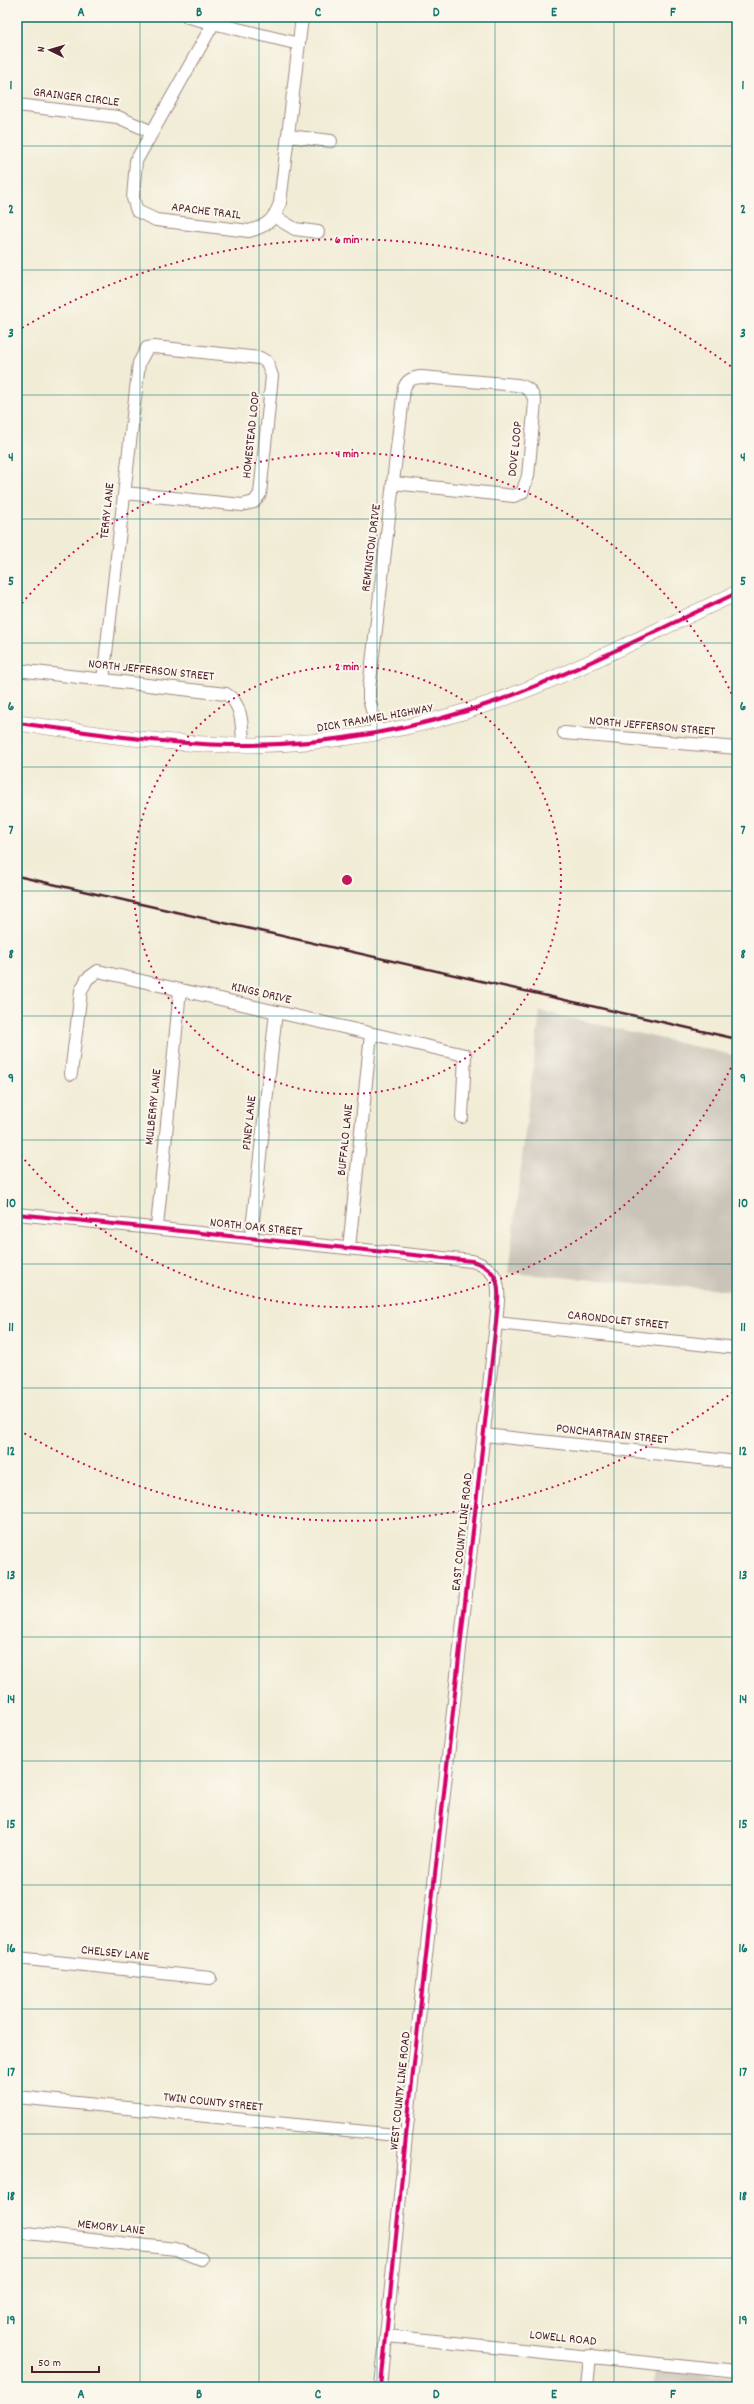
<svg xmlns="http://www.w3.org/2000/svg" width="754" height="2404" font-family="Dekko,sans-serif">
<rect width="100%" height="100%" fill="#fbf7ec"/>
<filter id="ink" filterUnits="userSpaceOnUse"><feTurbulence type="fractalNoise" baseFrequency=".025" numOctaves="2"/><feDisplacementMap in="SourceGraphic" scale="8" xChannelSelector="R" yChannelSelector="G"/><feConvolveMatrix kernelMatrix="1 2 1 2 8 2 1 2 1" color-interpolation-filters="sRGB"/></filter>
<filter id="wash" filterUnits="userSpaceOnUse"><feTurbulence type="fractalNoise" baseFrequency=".012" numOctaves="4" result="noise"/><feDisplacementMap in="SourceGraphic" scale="16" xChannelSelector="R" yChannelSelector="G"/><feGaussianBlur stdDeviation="0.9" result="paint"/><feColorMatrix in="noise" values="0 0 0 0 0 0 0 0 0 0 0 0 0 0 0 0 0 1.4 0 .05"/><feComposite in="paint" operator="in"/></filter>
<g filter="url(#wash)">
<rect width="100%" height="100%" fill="#f1ecd5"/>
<g fill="#cac3b8">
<path d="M540,1011l197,45v235l-229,-18z"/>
<path d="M655,2369l82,10v8h-84z"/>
</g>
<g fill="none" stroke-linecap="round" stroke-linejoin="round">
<path stroke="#63c1e2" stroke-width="2.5" d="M737,617v40"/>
</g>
</g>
<g filter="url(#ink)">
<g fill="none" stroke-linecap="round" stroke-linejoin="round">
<g stroke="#9e8680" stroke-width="14">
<g id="minor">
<path d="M188,17l111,27"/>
<path d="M213,24l-77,137 -3,37 4,13 19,9 93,11c18,-5 25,-11 31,-28l22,-186"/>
<path d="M17,105l101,12 34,15"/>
<path d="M288,136l43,5"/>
<path d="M275,217l20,12 23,3"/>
<path d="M17,670l209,24c17,10 16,33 17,51"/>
<path d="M103,680l36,-317 8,-15 7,-1 106,11 7,4 5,14 -12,118 -6,8 -12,3 -117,-12"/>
<path d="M378,732l-9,-33v-10l35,-301c3,-8 8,-10 17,-11l96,8c11,2 15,6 18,17l-7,74 -6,17 -8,3 -120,-13"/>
<path d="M564,733l173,15"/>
<path d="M71,1074l10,-83 6,-12 11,-8 367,84 -3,62"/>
<path d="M17,1214l455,47c34,10 26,33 24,62l-90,813 -25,251"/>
<path d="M157,1227l23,-237"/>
<path d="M251,1238l25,-226"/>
<path d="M349,1248l22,-214"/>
<path d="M496,1323l241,25"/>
<path d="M484,1435l253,27"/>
<path d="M17,1958l193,20"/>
<path d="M17,2097l389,39"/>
<path d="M17,2232l159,17 25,10"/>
<path d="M387,2336l350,36"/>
<path d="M587,2387l3,-31"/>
</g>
</g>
<g stroke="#9e8680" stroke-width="16">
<path id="major" d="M17,723c71,9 142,21 213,22 90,1 182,-14 267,-44 82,-30 161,-72 240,-108"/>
</g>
<use href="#minor" stroke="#fff" stroke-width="12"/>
<use href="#major" stroke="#fff" stroke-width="15"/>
<path stroke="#4a1f2b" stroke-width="2.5" d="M17,876l720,163"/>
<g stroke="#fbf7ec" stroke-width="6">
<g id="cycleway">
<path d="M17,723c71,9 142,21 213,22 90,1 182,-14 267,-44 82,-30 161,-72 240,-108"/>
<path d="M17,1214l455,47c34,10 26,33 24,62l-90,813 -25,251"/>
</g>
</g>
<use href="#cycleway" stroke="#d6006c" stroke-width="4"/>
</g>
</g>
<path fill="none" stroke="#0f766e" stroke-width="1" stroke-opacity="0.55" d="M140,17v2370M259,17v2370M377,17v2370M495,17v2370M614,17v2370M17,146h720M17,270h720M17,395h720M17,519h720M17,643h720M17,767h720M17,891h720M17,1016h720M17,1140h720M17,1264h720M17,1388h720M17,1513h720M17,1637h720M17,1761h720M17,1885h720M17,2009h720M17,2134h720M17,2258h720"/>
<g fill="none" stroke="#c2185b" stroke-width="2" stroke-dasharray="2 4">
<circle cx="347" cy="880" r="214"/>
<path d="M736 1057A427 427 0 0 1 18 1152M18 608A427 427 0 0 1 736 703"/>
<path d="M733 1392A641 641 0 0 1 22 1432M22 328A641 641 0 0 1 733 368"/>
</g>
<g text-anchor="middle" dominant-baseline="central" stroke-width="4" stroke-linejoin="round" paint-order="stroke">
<g font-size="13" fill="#4a1f2b" stroke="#fbf7ec">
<text transform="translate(76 98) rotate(7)">GRAINGER CIRCLE</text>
<text transform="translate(206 212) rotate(7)">APACHE TRAIL</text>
<text transform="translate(252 435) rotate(-84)">HOMESTEAD LOOP</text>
<text transform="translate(516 449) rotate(-84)">DOVE LOOP</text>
<text transform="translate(108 511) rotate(-84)">TERRY LANE</text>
<text transform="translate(372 548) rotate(-83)">REMINGTON DRIVE</text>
<text transform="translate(151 671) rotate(6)">NORTH JEFFERSON STREET</text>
<text transform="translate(375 719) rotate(-10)">DICK TRAMMEL HIGHWAY</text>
<text transform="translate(652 727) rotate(5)">NORTH JEFFERSON STREET</text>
<text transform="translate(261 994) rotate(13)">KINGS DRIVE</text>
<text transform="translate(154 1107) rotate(-84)">MULBERRY LANE</text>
<text transform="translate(250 1123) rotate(-84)">PINEY LANE</text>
<text transform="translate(346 1140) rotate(-84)">BUFFALO LANE</text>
<text transform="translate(256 1228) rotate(6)">NORTH OAK STREET</text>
<text transform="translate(618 1321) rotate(6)">CARONDOLET STREET</text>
<text transform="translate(612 1435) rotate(6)">PONCHARTRAIN STREET</text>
<text transform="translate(463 1532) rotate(-84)">EAST COUNTY LINE ROAD</text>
<text transform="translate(115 1954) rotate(6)">CHELSEY LANE</text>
<text transform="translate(401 2091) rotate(-84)">WEST COUNTY LINE ROAD</text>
<text transform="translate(213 2103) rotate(6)">TWIN COUNTY STREET</text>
<text transform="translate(111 2228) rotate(6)">MEMORY LANE</text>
<text transform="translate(563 2339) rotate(6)">LOWELL ROAD</text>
</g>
</g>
<circle cx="347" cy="880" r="6" fill="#c2185b" stroke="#fbf7ec" stroke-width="2"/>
<g font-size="12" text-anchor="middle" font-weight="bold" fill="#c2185b" stroke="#fbf7ec" stroke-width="4" stroke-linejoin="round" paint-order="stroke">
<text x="347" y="243">6 min</text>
<text x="347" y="457">4 min</text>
<text x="347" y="670">2 min</text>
</g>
<rect width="754" height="2404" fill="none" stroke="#fbf7ec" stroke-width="44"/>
<g transform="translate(50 50) rotate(275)" stroke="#fbf7ec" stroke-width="3" paint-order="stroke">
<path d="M0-3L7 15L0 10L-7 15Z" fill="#4a1f2b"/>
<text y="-6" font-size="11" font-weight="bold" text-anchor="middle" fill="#4a1f2b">N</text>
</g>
<path d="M32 2366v6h67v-6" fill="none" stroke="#4a1f2b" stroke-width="2"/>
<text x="38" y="2366" font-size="12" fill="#4a1f2b" stroke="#fbf7ec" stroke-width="3" paint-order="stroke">50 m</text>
<rect x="22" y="22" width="710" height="2360" fill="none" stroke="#0f766e" stroke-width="1.5"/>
<g font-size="13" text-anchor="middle" font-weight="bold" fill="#0f766e">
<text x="81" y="16">A</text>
<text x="199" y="16">B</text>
<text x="318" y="16">C</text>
<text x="436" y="16">D</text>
<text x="554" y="16">E</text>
<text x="673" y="16">F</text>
<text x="11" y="89">1</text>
<text x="743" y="89">1</text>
<text x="11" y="213">2</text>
<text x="743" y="213">2</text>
<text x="11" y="337">3</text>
<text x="743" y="337">3</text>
<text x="11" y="461">4</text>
<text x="743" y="461">4</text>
<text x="11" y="585">5</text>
<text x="743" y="585">5</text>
<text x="11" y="710">6</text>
<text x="743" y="710">6</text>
<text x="11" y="834">7</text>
<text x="743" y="834">7</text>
<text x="11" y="958">8</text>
<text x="743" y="958">8</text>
<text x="11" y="1082">9</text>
<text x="743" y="1082">9</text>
<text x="11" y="1207">10</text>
<text x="743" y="1207">10</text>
<text x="11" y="1331">11</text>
<text x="743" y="1331">11</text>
<text x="11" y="1455">12</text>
<text x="743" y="1455">12</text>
<text x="11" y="1579">13</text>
<text x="743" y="1579">13</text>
<text x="11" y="1703">14</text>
<text x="743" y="1703">14</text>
<text x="11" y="1828">15</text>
<text x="743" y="1828">15</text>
<text x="11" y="1952">16</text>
<text x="743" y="1952">16</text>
<text x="11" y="2076">17</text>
<text x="743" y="2076">17</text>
<text x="11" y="2200">18</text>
<text x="743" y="2200">18</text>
<text x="11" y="2324">19</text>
<text x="743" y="2324">19</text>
<text x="81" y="2398">A</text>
<text x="199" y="2398">B</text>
<text x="318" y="2398">C</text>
<text x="436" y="2398">D</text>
<text x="554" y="2398">E</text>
<text x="673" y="2398">F</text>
</g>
</svg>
